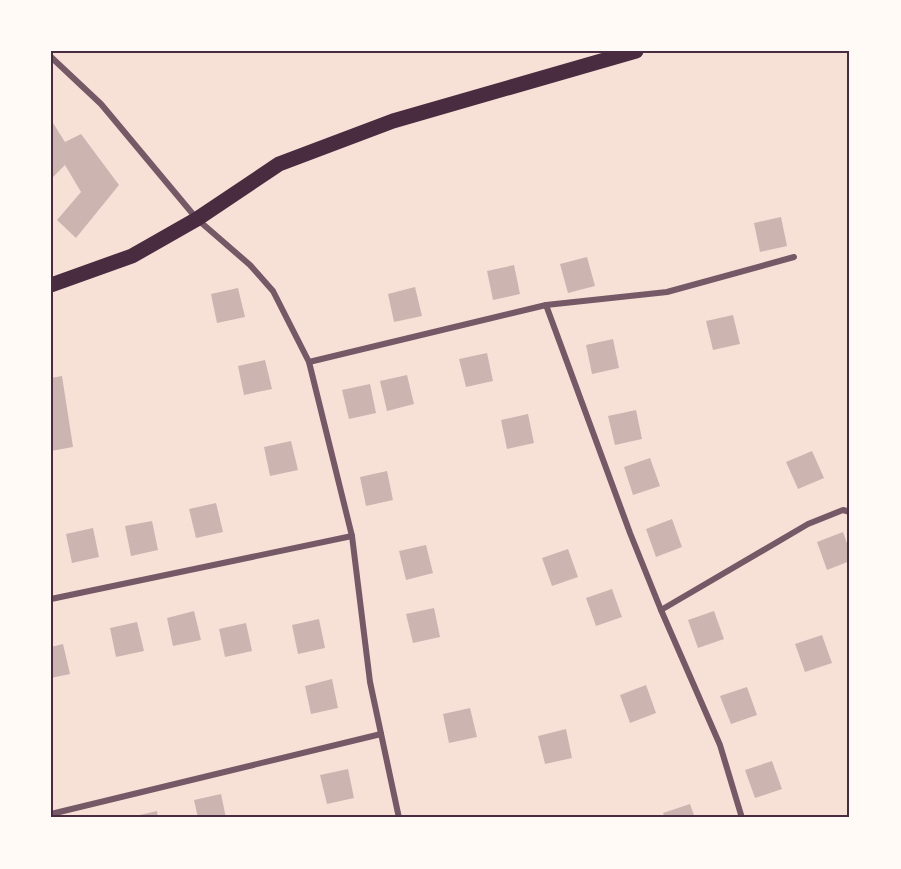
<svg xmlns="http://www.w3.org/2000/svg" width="901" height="869" font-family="Spectral,serif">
<rect width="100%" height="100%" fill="#f7e1d7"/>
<g fill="#ccb4b1">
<path d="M53,123l12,19 16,-8 38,51 -43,53 -19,-18 24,-28 -16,-27 -14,14v-55z"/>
<path d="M781,217l6,29 -27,6 -6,-29z"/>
<path d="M587,257l8,29 -27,7 -8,-29z"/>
<path d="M514,265l6,29 -27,6 -6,-29z"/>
<path d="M415,287l7,29 -28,6 -6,-28z"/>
<path d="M238,288l7,29 -28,6 -6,-29z"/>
<path d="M733,315l7,29 -27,6 -7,-29z"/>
<path d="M613,339l6,29 -27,6 -6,-29z"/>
<path d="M487,353l6,28 -27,6 -7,-28z"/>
<path d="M265,360l7,29 -28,6 -6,-29z"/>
<path d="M407,375l7,29 -27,7 -7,-30z"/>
<path d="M62,376l11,71 -22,4v-73z"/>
<path d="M370,384l6,29 -27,6 -7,-29z"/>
<path d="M636,410l6,29 -27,6 -7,-29z"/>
<path d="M528,414l6,29 -27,6 -6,-29z"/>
<path d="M291,441l7,29 -28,6 -6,-29z"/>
<path d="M812,451l12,27 -26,11 -12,-27z"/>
<path d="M650,458l10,28 -27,9 -9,-28z"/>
<path d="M387,471l6,29 -27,6 -6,-29z"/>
<path d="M216,503l7,29 -27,6 -7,-29z"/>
<path d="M672,519l10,28 -26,10 -10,-28z"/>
<path d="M152,521l6,29 -27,6 -6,-30z"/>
<path d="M93,528l6,29 -27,6 -6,-29z"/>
<path d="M843,532l7,20v9l-23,9 -10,-28z"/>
<path d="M426,545l7,28 -27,7 -7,-29z"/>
<path d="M568,549l10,28 -26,9 -10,-28z"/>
<path d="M612,589l10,28 -26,9 -10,-28z"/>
<path d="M434,608l6,29 -27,6 -7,-29z"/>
<path d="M194,611l7,29 -28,6 -6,-28z"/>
<path d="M714,611l10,28 -26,9 -10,-28z"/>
<path d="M319,619l6,29 -27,6 -6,-29z"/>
<path d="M137,622l7,29 -28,6 -6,-29z"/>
<path d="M246,623l6,28 -27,6 -6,-28z"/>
<path d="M822,635l10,28 -27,9 -10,-28z"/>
<path d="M63,644l7,30 -19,4v-31z"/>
<path d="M332,679l6,29 -27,6 -6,-28z"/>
<path d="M646,685l10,28 -26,10 -10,-28z"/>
<path d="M747,687l10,28 -26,9 -11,-28z"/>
<path d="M470,708l7,29 -28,6 -6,-29z"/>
<path d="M566,729l6,29 -27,6 -7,-28z"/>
<path d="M772,761l10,28 -27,9 -10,-28z"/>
<path d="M348,769l6,29 -27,6 -7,-29z"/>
<path d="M221,794l5,24h-28l-4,-18z"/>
<path d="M690,804l5,14h-30l-2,-5z"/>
<path d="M157,811l1,7h-27v-1z"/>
</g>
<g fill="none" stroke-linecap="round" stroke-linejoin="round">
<g stroke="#755966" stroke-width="6">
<path d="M51,57l50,47 96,115 53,46 23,26 36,71 43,174 18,146 29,136"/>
<path d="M546,305l84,228 31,77 59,135 22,73"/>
<path d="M309,362l237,-57 121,-13 127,-35"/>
<path d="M51,599l301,-63"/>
<path d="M661,610l147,-86 35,-14 7,2"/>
<path d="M51,814l330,-80"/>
</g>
<path stroke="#4a2c40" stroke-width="15" d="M51,285l81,-29 65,-37 82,-55 114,-43 243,-70"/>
</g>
<rect width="901" height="869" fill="none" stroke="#fffaf5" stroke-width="105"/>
<rect x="52" y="52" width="796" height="764" fill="none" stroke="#4a2c40" stroke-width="2"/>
</svg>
